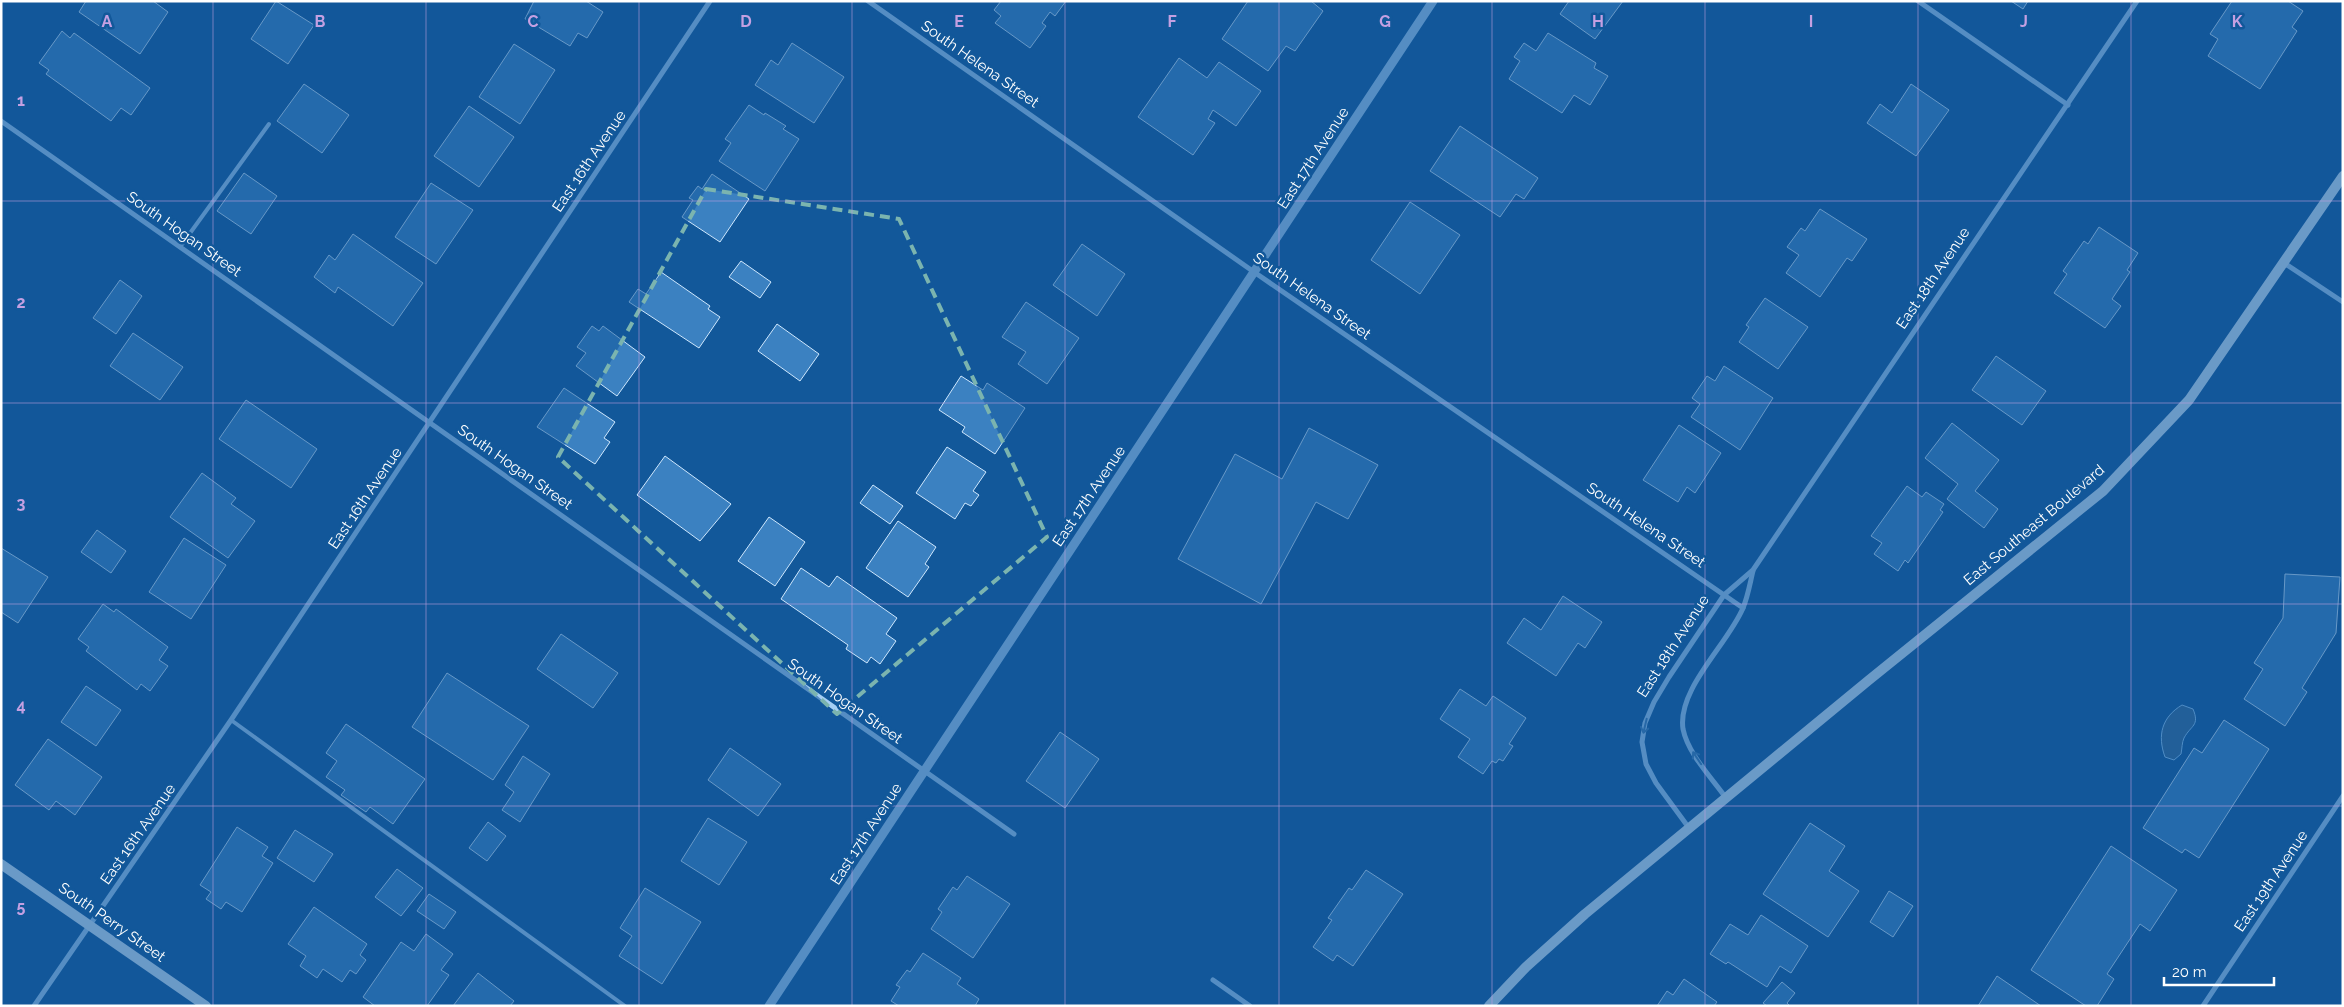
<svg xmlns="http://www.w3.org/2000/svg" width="2344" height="1007" font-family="Raleway,sans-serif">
<rect width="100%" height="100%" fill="#12589a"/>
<path fill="#366998" stroke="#98cbf7" d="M2182,705l11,4c7,17 -2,16 -9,29 -2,4 -2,11 -3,16l-7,6 -9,-3c-8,-22 -3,-40 17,-52z"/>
<g fill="#3b81c1" stroke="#cee7fd">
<path d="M86,1h67l15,11 -28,42 -61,-42z"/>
<path d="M276,1l38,24 -26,39 -37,-25z"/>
<path d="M534,1h52l17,11 -16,26 -9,-5 -8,13 -45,-27z"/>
<path d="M1001,1h65l-11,15 -5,-4 -8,11 4,3 -16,22 -35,-25 6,-7 -7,-6z"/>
<path d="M1248,1h63l12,10 -28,40 -9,-5 -18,25 -46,-32z"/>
<path d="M1569,1h54l-28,38 -35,-25z"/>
<path d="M2011,1h17l-5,8z"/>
<path d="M2232,1h56l15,10 -11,16 5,4 -37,58 -52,-33 10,-17 -8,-5z"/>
<path d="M62,31l8,7 4,-5 76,55 -19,27 -10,-7 -10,13 -65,-47 3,-4 -10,-7z"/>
<path d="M1548,33l48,30 -2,5 14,8 -18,29 -16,-10 -12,18 -53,-34 11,-18 -6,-4 10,-14 12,8z"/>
<path d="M792,43l52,34 -30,46 -59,-38 16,-25 7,5z"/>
<path d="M514,44l41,26 -35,54 -41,-27z"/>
<path d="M1179,58l28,20 12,-16 42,29 -25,35 -23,-16 -5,9 7,4 -22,32 -55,-38z"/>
<path d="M304,84l45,31 -27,38 -45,-32z"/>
<path d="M1911,84l38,26 -33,46 -49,-33 13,-19 12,9z"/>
<path d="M749,105l15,10 1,-2 21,13 -3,3 16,10 -34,52 -46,-30 12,-18 -6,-4z"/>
<path d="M469,106l45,31 -35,50 -45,-31z"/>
<path d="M1460,126l78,52 -14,21 -8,-5 -16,23 -70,-46z"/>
<path d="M244,173l33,23 -26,38 -34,-23z"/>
<path d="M712,174l37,25 -29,43 -38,-25 11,-17 -4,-2 9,-12 4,3z"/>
<path d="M431,183l42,27 -37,54 -41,-27z"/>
<path d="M1410,202l50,33 -40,59 -49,-34z"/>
<path d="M1820,209l47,30 -15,22 -5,-3 -27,39 -34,-24 13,-18 -12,-8 14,-19 4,3z"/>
<path d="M2099,227l39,26 -11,17 3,2 -18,27 9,7 -16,22 -51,-35 13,-19 -4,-3 21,-30 4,3z"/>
<path d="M353,234l70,49 -30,43 -55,-39 -3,6 -21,-16 15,-22 6,5z"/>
<path d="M1082,244l43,30 -28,42 -44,-31z"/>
<path d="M741,261l30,21 -11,16 -31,-21z"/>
<path d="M661,272l49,34 -2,3 12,8 -21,31 -70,-46 9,-13 8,5z"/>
<path d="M120,280l22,16 -26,38 -23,-16z"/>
<path d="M1765,298l43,29 -30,42 -39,-27 10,-15 -3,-2z"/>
<path d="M1026,302l53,36 -32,46 -29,-20 8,-12 -24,-15z"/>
<path d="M777,324l42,30 -19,27 -42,-30z"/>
<path d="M592,326l7,5 4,-5 42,31 -28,39 -41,-30 10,-13 -9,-6z"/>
<path d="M133,333l50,34 -23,33 -50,-34z"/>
<path d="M1996,356l50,35 -24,34 -50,-35z"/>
<path d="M1724,366l49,32 -33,52 -49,-33 9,-13 -8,-6 15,-22 8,5z"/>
<path d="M961,376l22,14 4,-7 38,25 -30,46 -33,-22 3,-5 -26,-17z"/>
<path d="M564,388l51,34 -11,16 6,4 -15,22 -58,-37z"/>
<path d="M246,400l71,49 -26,39 -72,-49z"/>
<path d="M1952,423l47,37 -24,31 23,18 -14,19 -37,-29 11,-15 -33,-26z"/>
<path d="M1679,425l42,28 -26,40 -8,-6 -9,15 -35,-22z"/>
<path d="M1309,428l69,37 -30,54 -32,-17 -55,102 -83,-45 57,-105 47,25z"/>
<path d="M947,447l39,25 -13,19 6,4 -8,11 -6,-3 -10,16 -39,-26z"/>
<path d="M665,456l66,48 -31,37 -63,-46z"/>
<path d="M202,473l34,25 -5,6 24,17 -27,37 -58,-41z"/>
<path d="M873,485l30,21 -13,18 -30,-21z"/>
<path d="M1907,486l15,11 4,-5 18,12 -4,6 3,2 -35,51 -3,-3 -7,11 -24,-17 8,-11 -11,-7z"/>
<path d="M769,517l36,25 -30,44 -37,-25z"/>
<path d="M898,521l38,26 -11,17 4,3 -21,30 -42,-29z"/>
<path d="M97,530l29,21 -15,22 -30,-21z"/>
<path d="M184,538l42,27 -35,54 -42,-27z"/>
<path d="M1,548l47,29 -30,46 -17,-11z"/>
<path d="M801,568l28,19 8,-11 60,42 -11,16 10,7 -16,23 -9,-7 -4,6 -21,-14 2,-4 -67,-46z"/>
<path d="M2285,574l55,3 -4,56 -34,55 5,4 -22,34 -41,-27 19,-30 -9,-6 29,-45z"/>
<path d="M1563,596l39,26 -17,26 -7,-5 -22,33 -49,-33 17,-25 17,12z"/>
<path d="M103,604l11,8 2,-3 52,38 -9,13 9,6 -18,25 -9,-7 -4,6 -51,-39 3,-4 -11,-8z"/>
<path d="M561,634l57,39 -25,35 -56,-39z"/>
<path d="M447,673l82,53 -36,54 -81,-53z"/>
<path d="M86,686l35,24 -25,36 -35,-24z"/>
<path d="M1460,689l26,17 7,-10 33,22 -17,26 4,2 -10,15 -4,-2 -3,4 -4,-2 -9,13 -25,-17 12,-18 -30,-20z"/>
<path d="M2224,720l45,29 -70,109 -14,-9 -3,4 -39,-25 51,-80 8,5z"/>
<path d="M346,724l79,55 -32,45 -23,-17 -4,5 -25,-17 4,-5 -19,-13 11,-16 -11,-8z"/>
<path d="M1060,732l39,27 -34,49 -39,-27z"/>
<path d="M48,739l54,38 -27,38 -19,-14 -7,9 -34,-25z"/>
<path d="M730,748l51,36 -23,32 -50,-36z"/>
<path d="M523,756l27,18 -30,48 -18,-12 12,-18 -9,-7z"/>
<path d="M708,818l39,24 -28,43 -38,-24z"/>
<path d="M488,822l18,14 -19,25 -18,-13z"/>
<path d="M1810,823l35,23 -16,25 30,20 -31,46 -65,-43z"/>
<path d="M237,827l31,20 -6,9 11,7 -31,49 -16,-10 -5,7 -15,-10 5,-7 -11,-7z"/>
<path d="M295,830l38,24 -19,28 -37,-24z"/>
<path d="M2111,846l66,44 -27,41 -10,-7 -33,50 7,5 -17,27h-11l-55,-36z"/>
<path d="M397,869l26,19 -22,28 -26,-19z"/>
<path d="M1366,870l37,24 -50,72 -16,-11 -4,6 -20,-14 19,-27 -4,-2 21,-30 3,2z"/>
<path d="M967,876l43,28 -37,54 -42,-29 11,-17 -4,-3 15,-22 4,3z"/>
<path d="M645,888l56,34 -39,62 -43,-28 13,-20 -12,-8z"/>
<path d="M1889,891l24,15 -20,31 -23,-15z"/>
<path d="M429,894l27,18 -12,17 -27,-18z"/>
<path d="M314,907l53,37 -7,11 6,5 -10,14 -6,-4 -8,12 -19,-13 -6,9 -17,-12 6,-10 -18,-12z"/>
<path d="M1761,915l47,31 -17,27 -11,-7 -13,21 -39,-25 -2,2 -16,-10 20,-30 18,11z"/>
<path d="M426,934l27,20 -12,16 8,5 -22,31h-52l-12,-9 38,-55 13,9z"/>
<path d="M923,953l38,25 -4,6 22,15 -4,7h-76l-8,-5 9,-14 -4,-2 11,-15 3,2z"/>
<path d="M478,973l36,28 -4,5h-57z"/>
<path d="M1997,976l44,30h-63z"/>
<path d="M1684,979l33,23 -3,4h-57l10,-15 6,4z"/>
<path d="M1782,982l13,11 -8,10 3,3h-23l-4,-3z"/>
</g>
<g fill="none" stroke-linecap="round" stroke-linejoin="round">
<g stroke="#a6cff4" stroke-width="4">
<path d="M180,247l89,-123"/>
<path d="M231,720l394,286"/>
</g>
<g stroke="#a6cff4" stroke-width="5">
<path d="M868,1l386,271 489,336"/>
<path d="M1918,1l150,104"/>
<path d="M1,121l1013,713"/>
<path d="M2284,263l59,39"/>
<path d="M1726,798c-14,-20 -38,-44 -43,-69 -6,-40 45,-85 60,-121 5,-12 7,-25 10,-37"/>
<path d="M1689,828l-33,-45 -10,-19 -4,-22 3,-19 9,-21 15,-25 55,-82 29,-25 384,-569"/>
<path d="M1213,980l37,26"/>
<path d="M34,1006l197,-286 479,-719"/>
<path d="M2203,1006l140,-210"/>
</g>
<path stroke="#a6cff4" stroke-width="9" d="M769,1006l664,-1005"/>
<g stroke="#d6eafd" stroke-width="10">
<path d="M1,864l205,142"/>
<path d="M1489,1006l37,-39 59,-53 284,-234 234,-189 86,-91 154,-224"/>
</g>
</g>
<defs><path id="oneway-shaft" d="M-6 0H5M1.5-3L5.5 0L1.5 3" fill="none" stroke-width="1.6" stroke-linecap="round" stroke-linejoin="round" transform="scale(1.25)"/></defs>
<g stroke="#3e7cb5">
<use href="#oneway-shaft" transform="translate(1645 726) rotate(103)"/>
<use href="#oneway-shaft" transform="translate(1697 758) rotate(-124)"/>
</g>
<path d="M0 0H2344V1007H0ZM706,189l193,30 148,318 -210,177 -279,-257z" fill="#12589a" fill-opacity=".55" fill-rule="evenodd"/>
<path fill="none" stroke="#7bb4af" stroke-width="4" stroke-dasharray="10 6" stroke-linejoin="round" d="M706,189l193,30 148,318 -210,177 -279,-257z"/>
<path fill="none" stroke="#c4a0e2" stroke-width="1" stroke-opacity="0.55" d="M213,1v1005M426,1v1005M639,1v1005M852,1v1005M1065,1v1005M1279,1v1005M1492,1v1005M1705,1v1005M1918,1v1005M2131,1v1005M1,201h2342M1,403h2342M1,604h2342M1,806h2342"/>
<g text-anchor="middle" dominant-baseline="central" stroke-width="5" stroke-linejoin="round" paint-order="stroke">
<g font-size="15" fill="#fff" stroke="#12589a">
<text transform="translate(980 64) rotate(35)">South Helena Street</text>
<text transform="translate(1313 158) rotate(-57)">East 17th Avenue</text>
<text transform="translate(589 161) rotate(-56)">East 16th Avenue</text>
<text transform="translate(184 234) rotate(35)">South Hogan Street</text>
<text transform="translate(1933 278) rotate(-56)">East 18th Avenue</text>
<text transform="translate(1312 296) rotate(35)">South Helena Street</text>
<text transform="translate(515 467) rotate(35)">South Hogan Street</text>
<text transform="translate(1089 496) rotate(-56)">East 17th Avenue</text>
<text transform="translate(365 498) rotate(-56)">East 16th Avenue</text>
<text transform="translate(1646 525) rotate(34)">South Helena Street</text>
<text transform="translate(2034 525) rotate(-40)">East Southeast Boulevard</text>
<text transform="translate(1673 646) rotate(-57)">East 18th Avenue</text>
<text transform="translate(845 701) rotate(35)">South Hogan Street</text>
<text transform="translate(138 834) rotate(-55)">East 16th Avenue</text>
<text transform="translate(866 834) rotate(-57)">East 17th Avenue</text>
<text transform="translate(2271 881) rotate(-56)">East 19th Avenue</text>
<text transform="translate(112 922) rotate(35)">South Perry Street</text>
</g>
</g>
<g font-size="16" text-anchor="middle" font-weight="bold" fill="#c4a0e2" stroke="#12589a" stroke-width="5" stroke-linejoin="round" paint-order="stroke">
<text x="107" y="27">A</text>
<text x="320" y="27">B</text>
<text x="533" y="27">C</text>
<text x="746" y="27">D</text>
<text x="959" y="27">E</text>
<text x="1172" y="27">F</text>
<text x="1385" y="27">G</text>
<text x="1598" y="27">H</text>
<text x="1811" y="27">I</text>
<text x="2024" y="27">J</text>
<text x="2237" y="27">K</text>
<text x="21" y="106">1</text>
<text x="21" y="308">2</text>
<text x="21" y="509">3</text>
<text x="21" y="711">4</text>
<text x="21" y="912">5</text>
</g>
<rect width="2344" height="1007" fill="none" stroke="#ffffff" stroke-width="5"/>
<path d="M2164 977v8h110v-8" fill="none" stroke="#ffffff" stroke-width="2.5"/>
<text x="2172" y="977" font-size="15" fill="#ffffff" stroke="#12589a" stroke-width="4" paint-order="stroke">20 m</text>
</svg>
